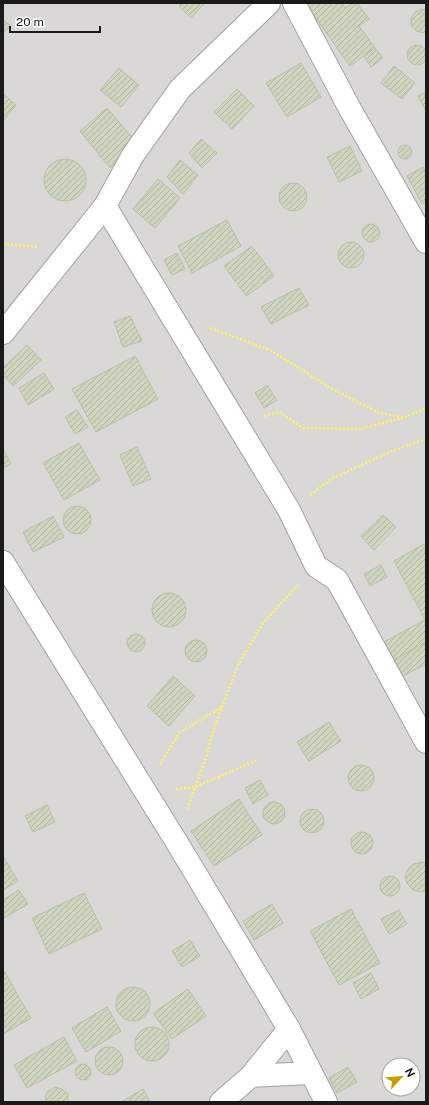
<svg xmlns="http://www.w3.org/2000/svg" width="429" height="1105" font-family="'Public Sans',sans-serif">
<defs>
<pattern id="building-hatch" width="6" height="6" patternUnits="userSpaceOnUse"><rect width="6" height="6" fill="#cfd4bf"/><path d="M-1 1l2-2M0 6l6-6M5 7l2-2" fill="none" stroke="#b1b5a4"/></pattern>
</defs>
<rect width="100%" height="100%" fill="#e6eede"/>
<path fill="#d9d8d7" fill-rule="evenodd" d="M3,3h423v1099h-423zM389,1065h24v24h-24z"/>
<g fill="url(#building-hatch)" stroke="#b8c0a0">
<path d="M182,3h21l1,1 -13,14 -12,-12z"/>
<path d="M305,3h37l3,5 8,-5h4l12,16 -10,7 16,22 -25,18z"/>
<path d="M421,9l5,1v22l-3,1 -7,-2 -5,-5v-8l4,-6z"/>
<path d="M3,20l7,5 -7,9z"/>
<circle cx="417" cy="55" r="10"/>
<path d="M375,48l8,10 -12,9 -7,-11z"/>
<path d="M301,63l20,34 -34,20 -21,-34z"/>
<path d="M394,66l21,17 -13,16 -21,-16z"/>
<path d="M119,68l20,17 -18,22 -21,-17z"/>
<path d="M237,89l17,17 -22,23 -18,-17z"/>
<path d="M426,92v19l-8,-15z"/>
<path d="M3,94l13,11 -13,16z"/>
<path d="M107,108l31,36 -28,24 -30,-37z"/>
<path d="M201,139l16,14 -15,15 -13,-15z"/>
<circle cx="405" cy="152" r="7"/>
<path d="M350,146l12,25 -23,11 -12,-25z"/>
<circle cx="65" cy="180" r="21"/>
<path d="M180,160l18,15 -15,19 -16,-17z"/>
<path d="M423,167l3,7v28l-4,2 -15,-28z"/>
<path d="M158,179l22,19 -25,30 -22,-19z"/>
<circle cx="293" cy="197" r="14"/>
<path d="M227,220l14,26 -49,27 -14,-27z"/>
<circle cx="371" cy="233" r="9"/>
<circle cx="351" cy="255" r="13"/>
<path d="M252,246l22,30 -28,20 -22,-30z"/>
<path d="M177,253l8,16 -13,6 -8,-15z"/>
<path d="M299,288l10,17 -38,19 -10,-17z"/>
<path d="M130,316l12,25 -19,6 -9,-25z"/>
<path d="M27,345l14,15 -28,26 -10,-11v-7z"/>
<path d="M135,356l23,43 -62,33 -24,-43z"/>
<path d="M44,373l10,16 -26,16 -9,-17z"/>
<path d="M267,385l10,15 -13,8 -9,-15z"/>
<path d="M77,410l11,17 -13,7 -10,-17z"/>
<path d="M79,443l21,37 -36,20 -21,-37z"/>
<path d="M137,447l14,32 -18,7 -13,-31z"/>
<path d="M3,449l8,15 -8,4z"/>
<circle cx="77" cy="520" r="14"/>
<path d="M383,515l13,12 -22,23 -13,-14z"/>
<path d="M53,516l11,21 -31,15 -10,-20z"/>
<path d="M426,543v76l-1,1 -31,-59z"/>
<path d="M381,565l6,12 -17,9 -6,-12z"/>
<circle cx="169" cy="610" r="17"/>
<path d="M426,619v23l-32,18 -10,-18z"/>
<circle cx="136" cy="643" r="9"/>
<circle cx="196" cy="651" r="11"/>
<path d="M424,643l2,4v17l-23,12 -9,-16z"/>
<path d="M173,676l22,20 -26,30 -22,-20z"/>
<path d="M329,722l12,19 -32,20 -12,-19z"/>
<circle cx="361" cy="778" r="13"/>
<path d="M260,780l8,15 -15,9 -8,-16z"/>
<path d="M239,799l23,36 -48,31 -23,-35z"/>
<circle cx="274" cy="813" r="11"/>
<path d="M47,805l8,17 -22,10 -8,-16z"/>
<circle cx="312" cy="821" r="12"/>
<circle cx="362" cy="843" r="11"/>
<path d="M3,856l15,25 -15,9z"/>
<path d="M422,862l4,2v27l-7,1 -7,-3 -5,-6 -2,-7 3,-7 6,-5z"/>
<circle cx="390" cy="886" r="10"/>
<path d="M19,890l9,14 -24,14 -1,-18z"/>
<path d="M84,893l18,36 -53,25 -17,-36z"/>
<path d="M272,904l11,19 -29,17 -11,-19z"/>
<path d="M351,909l29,54 -41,22 -29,-54z"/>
<path d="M399,910l8,14 -18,10 -8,-15z"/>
<path d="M190,940l10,16 -18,11 -10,-16z"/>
<path d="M3,969l28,49 -28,16z"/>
<path d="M371,973l8,16 -18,10 -8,-16z"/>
<circle cx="133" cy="1004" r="17"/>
<path d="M188,989l18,27 -34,23 -19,-26z"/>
<path d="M107,1007l14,24 -35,21 -14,-24z"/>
<circle cx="152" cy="1044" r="17"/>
<path d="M64,1037l13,24 -50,27 -13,-23z"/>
<circle cx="109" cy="1061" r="14"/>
<circle cx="83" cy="1072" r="8"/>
<path d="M348,1067l9,15 -20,11 -8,-15z"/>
<path d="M55,1087l7,2 6,5v8h-22l-1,-5 3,-6z"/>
<path d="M143,1089l7,13h-29z"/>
</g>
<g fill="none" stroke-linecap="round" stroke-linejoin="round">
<g stroke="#a1a1a1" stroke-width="24">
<g id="minor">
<path d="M294,3l56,106 76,133"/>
<path d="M105,206l184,304 27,56 21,14 89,162"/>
<path d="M3,333l102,-127 28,-51 47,-66 89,-86"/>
<path d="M3,562l173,279 113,188 37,73"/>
<path d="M251,1076l60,-3"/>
<path d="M221,1102l30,-26 38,-47"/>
</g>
</g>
<g stroke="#fff25e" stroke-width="2.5" stroke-dasharray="2 2" stroke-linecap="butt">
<path d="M3,244l35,3"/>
<path d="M210,328l60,22 59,37 48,25 26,6 23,-10"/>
<path d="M264,416l15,-4 24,16 56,1 44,-11"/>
<path d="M310,495l21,-16 61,-28 34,-12"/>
<path d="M160,764l20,-32 42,-25"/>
<path d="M176,789l19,-2 62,-27"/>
<path d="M187,809l19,-51 7,-27 25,-66 25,-42 35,-38"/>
</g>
<use href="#minor" stroke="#fff" stroke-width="22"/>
</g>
<rect width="429" height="1105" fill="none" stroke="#1a1a1a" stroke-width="8"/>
<g transform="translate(401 1077) rotate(63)"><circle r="19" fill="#ffffff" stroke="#a3a3a3"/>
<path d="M0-3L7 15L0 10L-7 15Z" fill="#c5a100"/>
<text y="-6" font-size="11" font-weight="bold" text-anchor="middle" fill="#1a1a1a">N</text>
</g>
<path d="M10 26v6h90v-6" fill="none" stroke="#1a1a1a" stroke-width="2"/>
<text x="16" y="26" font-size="12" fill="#1a1a1a" stroke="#ffffff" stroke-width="3" paint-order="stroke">20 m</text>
</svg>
